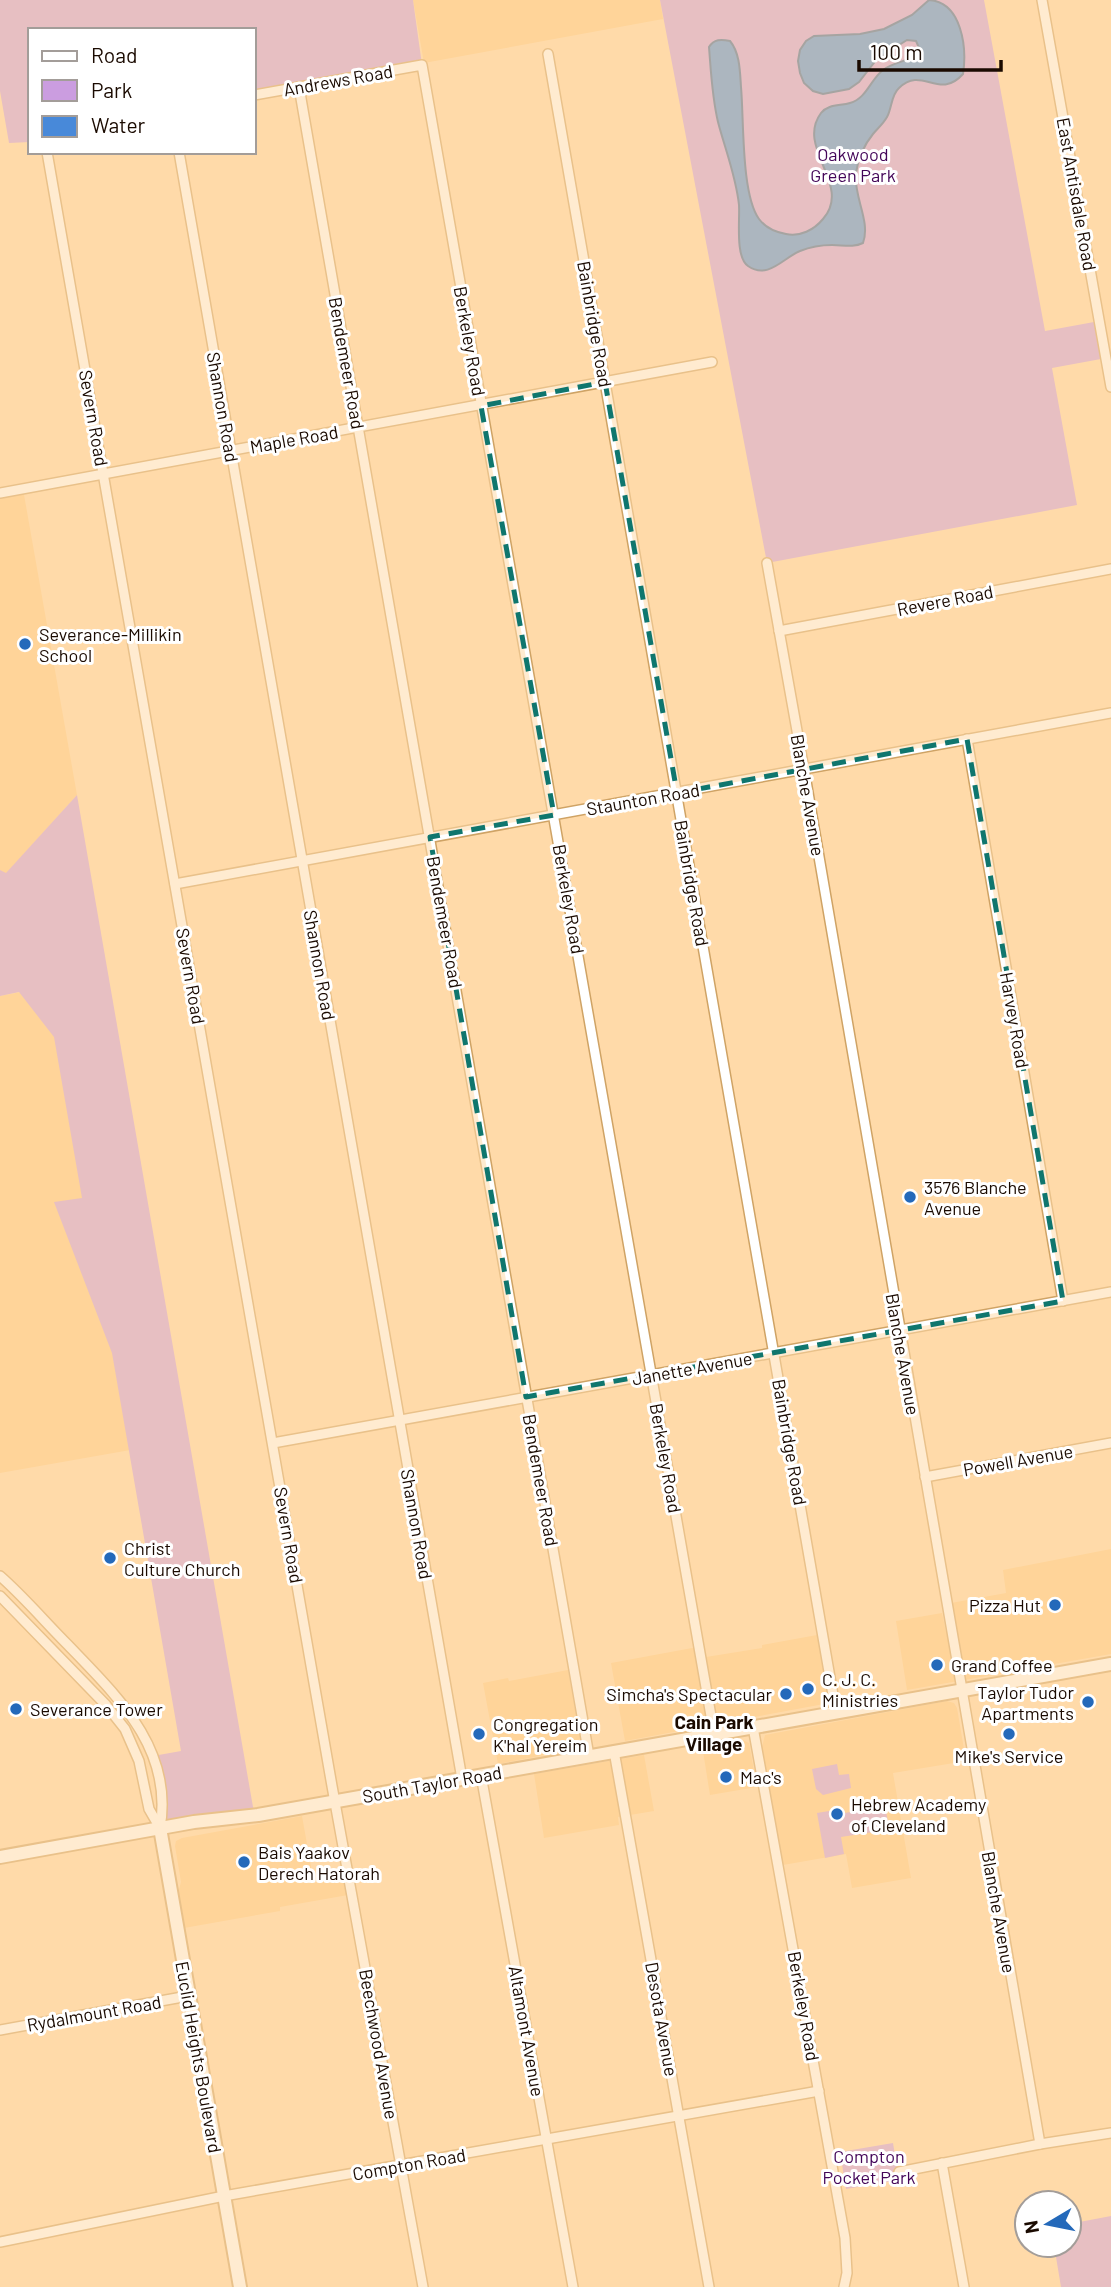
<svg xmlns="http://www.w3.org/2000/svg" width="1111" height="2287" font-family="Barlow,sans-serif">
<rect width="100%" height="100%" fill="#ffdaa9"/>
<g fill="#fecc85">
<path d="M413,0h247l3,19 -239,44z"/>
<path d="M23,489l54,306 -71,79 -6,-4v-377z"/>
<path d="M74,982l79,464 -153,27v-477z"/>
<path d="M1111,1549v105l-204,36 -11,-69 46,-8 4,19 9,-1 -4,-28 55,-10 -3,-23z"/>
<path d="M817,1635l11,60 -4,9 -199,37 -14,-78 92,-17 3,11 56,-9v-3z"/>
<path d="M568,1670l12,68 -2,7 -7,5 -73,14 -15,-81 25,-5 1,3z"/>
<path d="M947,1701l7,2 3,5 9,53 -73,12 18,105 -59,10 -6,-34 -63,11 -21,-118 3,-12z"/>
<path d="M738,1738l11,5 8,44 -47,8 -8,-50z"/>
<path d="M644,1755l10,56 -36,6 1,8 -75,13 -10,-64z"/>
<path d="M302,1816l12,67 30,-5 4,17 -68,12v4l-96,17 -6,-35 3,-11 -6,-36 1,-5 6,-3z"/>
</g>
<g fill="#cb9de0">
<path d="M0,0h413l9,65 -168,30v-65h-224v112l-21,1 -9,-52z"/>
<path d="M660,0h324l61,331 49,-9 7,37 -49,9 25,137 -310,58z"/>
<path d="M77,795l176,1012 5,8 -98,13 3,-19 -10,-53 28,-5 -69,-398 -58,-151 28,-4 -28,-161 -35,-45 -19,4v-126l6,3z"/>
<path d="M837,1764l2,11 10,-1 2,14 -28,7 -7,-6 -4,-20z"/>
<path d="M885,1806l3,16 -10,2 -5,8 -32,5 3,17 -19,4 -8,-45 18,-3 4,4z"/>
<path d="M893,2143l6,37 -53,9 -6,-37z"/>
<path d="M1111,2216v71h-50l-7,-42h15v-21z"/>
</g>
<path fill="#4889d9" stroke="#3a6398" stroke-width="2" d="M929,0c33,2 38,48 34,74 -24,27 -41,-9 -64,14 -8,7 -7,20 -12,29 -4,7 -9,11 -14,17 -9,11 -15,25 -17,39 -3,23 15,48 7,70 -10,5 -20,2 -31,2 -10,0 -22,2 -32,6 -17,7 -32,29 -52,15 -13,-9 -8,-46 -9,-61 -3,-29 -14,-56 -21,-83 -6,-25 -7,-50 -9,-75 5,-8 12,-8 21,-6 10,12 10,31 11,46 3,32 0,107 18,132 6,8 16,13 27,15 14,3 28,-4 37,-15 30,-34 -28,-71 -2,-106 7,-9 19,-7 29,-10 17,-5 20,-23 33,-33 11,-9 29,-8 37,-20l-4,-9 -9,-1 -30,19 -18,23 -10,7 -26,5 -10,-3 -9,-8 -4,-10 -2,-12 2,-11 6,-9 8,-5 46,-2 24,-5 28,-14z"/>
<g fill="none" stroke-linecap="round" stroke-linejoin="round">
<g stroke="#cfa365" stroke-width="12">
<g id="street">
<path d="M1042,0l69,387"/>
<path d="M548,54l288,1658"/>
<path d="M299,87l290,1669"/>
<path d="M254,95l168,-30 292,1668"/>
<path d="M47,152l285,1634 91,501"/>
<path d="M179,152l283,1627"/>
<path d="M0,493l712,-131"/>
<path d="M767,563l39,218 234,1363"/>
<path d="M779,631l332,-62"/>
<path d="M967,739l96,562"/>
<path d="M175,884l936,-171"/>
<path d="M273,1443l838,-151"/>
<path d="M925,1477l186,-34"/>
<path d="M0,1576c24,21 45,46 68,69 49,51 106,104 92,183"/>
<path d="M0,1596l106,109 19,24 14,32 10,48 11,19"/>
<path d="M753,1727l92,511 2,35 -3,14"/>
<path d="M614,1751l95,536"/>
<path d="M481,1775l92,512"/>
<path d="M0,2030l188,-34"/>
<path d="M942,2163l22,124"/>
<path d="M899,2172l141,-28 71,-11"/>
<path d="M0,2242l224,-46 595,-105"/>
</g>
</g>
<g stroke="#cfa365" stroke-width="16">
<g id="secondary">
<path d="M160,1828l80,459"/>
<path d="M0,1857l194,-35 64,-7 853,-151"/>
</g>
</g>
<use href="#street" stroke="#fff" stroke-width="9"/>
<use href="#secondary" stroke="#fff" stroke-width="12"/>
</g>
<path d="M0 0H1111V2287H0ZM605,382l72,411 290,-54 96,562 -537,96 -96,-560 124,-22 -73,-409z" fill="#ffdaa9" fill-opacity=".55" fill-rule="evenodd"/>
<path fill="none" stroke="#0f766e" stroke-width="5" stroke-dasharray="14 9" stroke-linejoin="round" d="M605,382l72,411 290,-54 96,562 -537,96 -96,-560 124,-22 -73,-409z"/>
<g fill="#2469ba" stroke="#fff" stroke-width="2.5">
<circle cx="25" cy="644" r="7"/>
<circle cx="910" cy="1197" r="7"/>
<circle cx="110" cy="1558" r="7"/>
<circle cx="1055" cy="1605" r="7"/>
<circle cx="937" cy="1665" r="7"/>
<circle cx="808" cy="1689" r="7"/>
<circle cx="786" cy="1694" r="7"/>
<circle cx="1088" cy="1702" r="7"/>
<circle cx="16" cy="1709" r="7"/>
<circle cx="479" cy="1734" r="7"/>
<circle cx="1009" cy="1734" r="7"/>
<circle cx="726" cy="1777" r="7"/>
<circle cx="837" cy="1814" r="7"/>
<circle cx="244" cy="1862" r="7"/>
</g>
<g text-anchor="middle" dominant-baseline="central" stroke-width="6" stroke-linejoin="round" paint-order="stroke">
<g font-size="18" fill="#1a0a00" stroke="#fff">
<text transform="translate(338 80) rotate(-10)">Andrews Road</text>
<text transform="translate(1077 194) rotate(80)">East Antisdale Road</text>
<text transform="translate(595 324) rotate(80)">Bainbridge Road</text>
<text transform="translate(470 341) rotate(80)">Berkeley Road</text>
<text transform="translate(347 363) rotate(80)">Bendemeer Road</text>
<text transform="translate(223 407) rotate(80)">Shannon Road</text>
<text transform="translate(94 418) rotate(80)">Severn Road</text>
<text transform="translate(294 439) rotate(-10)">Maple Road</text>
<text transform="translate(945 600) rotate(-11)">Revere Road</text>
<text transform="translate(808 795) rotate(80)">Blanche Avenue</text>
<text transform="translate(643 799) rotate(-10)">Staunton Road</text>
<text transform="translate(692 883) rotate(80)">Bainbridge Road</text>
<text transform="translate(569 899) rotate(80)">Berkeley Road</text>
<text transform="translate(445 922) rotate(80)">Bendemeer Road</text>
<text transform="translate(320 965) rotate(80)">Shannon Road</text>
<text transform="translate(191 976) rotate(80)">Severn Road</text>
<text transform="translate(1015 1020) rotate(80)">Harvey Road</text>
<text transform="translate(903 1354) rotate(80)">Blanche Avenue</text>
<text transform="translate(692 1368) rotate(-10)">Janette Avenue</text>
<text transform="translate(790 1442) rotate(80)">Bainbridge Road</text>
<text transform="translate(666 1458) rotate(80)">Berkeley Road</text>
<text transform="translate(1018 1460) rotate(-10)">Powell Avenue</text>
<text transform="translate(541 1480) rotate(80)">Bendemeer Road</text>
<text transform="translate(417 1524) rotate(80)">Shannon Road</text>
<text transform="translate(289 1535) rotate(80)">Severn Road</text>
<text transform="translate(432 1784) rotate(-10)">South Taylor Road</text>
<text transform="translate(999 1912) rotate(80)">Blanche Avenue</text>
<text transform="translate(804 2006) rotate(80)">Berkeley Road</text>
<text transform="translate(94 2013) rotate(-10)">Rydalmount Road</text>
<text transform="translate(662 2019) rotate(80)">Desota Avenue</text>
<text transform="translate(527 2031) rotate(80)">Altamont Avenue</text>
<text transform="translate(379 2044) rotate(80)">Beechwood Avenue</text>
<text transform="translate(199 2057) rotate(80)">Euclid Heights Boulevard</text>
<text transform="translate(409 2164) rotate(-10)">Compton Road</text>
</g>
<g font-size="18" fill="#430558" stroke="#fff">
<text x="853" y="154">Oakwood<tspan x="853" dy="21">Green Park</tspan></text>
<text x="869" y="2156">Compton<tspan x="869" dy="21">Pocket Park</tspan></text>
</g>
<g font-size="18" fill="#1a0a00" stroke="#fff" text-anchor="start">
<text x="39" y="634">Severance-Millikin<tspan x="39" dy="21">School</tspan></text>
<text x="924" y="1187">3576 Blanche<tspan x="924" dy="21">Avenue</tspan></text>
<text x="124" y="1548">Christ<tspan x="124" dy="21">Culture Church</tspan></text>
<text x="1041" y="1605" text-anchor="end">Pizza Hut</text>
<text x="951" y="1665">Grand Coffee</text>
<text x="822" y="1679">C. J. C.<tspan x="822" dy="21">Ministries</tspan></text>
<text x="1074" y="1692" text-anchor="end">Taylor Tudor<tspan x="1074" dy="21">Apartments</tspan></text>
<text x="772" y="1694" text-anchor="end">Simcha's Spectacular</text>
<text x="30" y="1709">Severance Tower</text>
<text x="493" y="1724">Congregation<tspan x="493" dy="21">K'hal Yereim</tspan></text>
<text x="1009" y="1756" text-anchor="middle">Mike's Service</text>
<text x="740" y="1777">Mac's</text>
<text x="851" y="1804">Hebrew Academy<tspan x="851" dy="21">of Cleveland</tspan></text>
<text x="258" y="1852">Bais Yaakov<tspan x="258" dy="21">Derech Hatorah</tspan></text>
</g>
<g font-size="19" font-weight="bold" fill="#1a0a00" stroke="#fff">
<text x="714" y="1721">Cain Park<tspan x="714" dy="22">Village</tspan></text>
</g>
</g>
<rect x="28" y="28" width="228" height="126" fill="#ffffff" stroke="#a39d99" stroke-width="2"/>
<rect x="42" y="51" width="35" height="10" fill="#ffffff" stroke="#a39d99" stroke-width="2"/>
<text x="91" y="63" font-size="21" fill="#1a0a00">Road</text>
<rect x="42" y="80" width="35" height="21" fill="#cb9de0" stroke="#a39d99" stroke-width="2"/>
<text x="91" y="98" font-size="21" fill="#1a0a00">Park</text>
<rect x="42" y="116" width="35" height="21" fill="#4889d9" stroke="#a39d99" stroke-width="2"/>
<text x="91" y="133" font-size="21" fill="#1a0a00">Water</text>
<g transform="translate(1048 2224) rotate(260)"><circle r="33" fill="#ffffff" stroke="#a39d99" stroke-width="2"/>
<path d="M0-5L12 26L0 18L-12 26Z" fill="#2469ba"/>
<text y="-10" font-size="19" font-weight="bold" text-anchor="middle" fill="#1a0a00">N</text>
</g>
<path d="M859 60v10h142v-10" fill="none" stroke="#1a0a00" stroke-width="3.5"/>
<text x="870" y="60" font-size="21" fill="#1a0a00" stroke="#ffffff" stroke-width="5" paint-order="stroke">100 m</text>
</svg>
